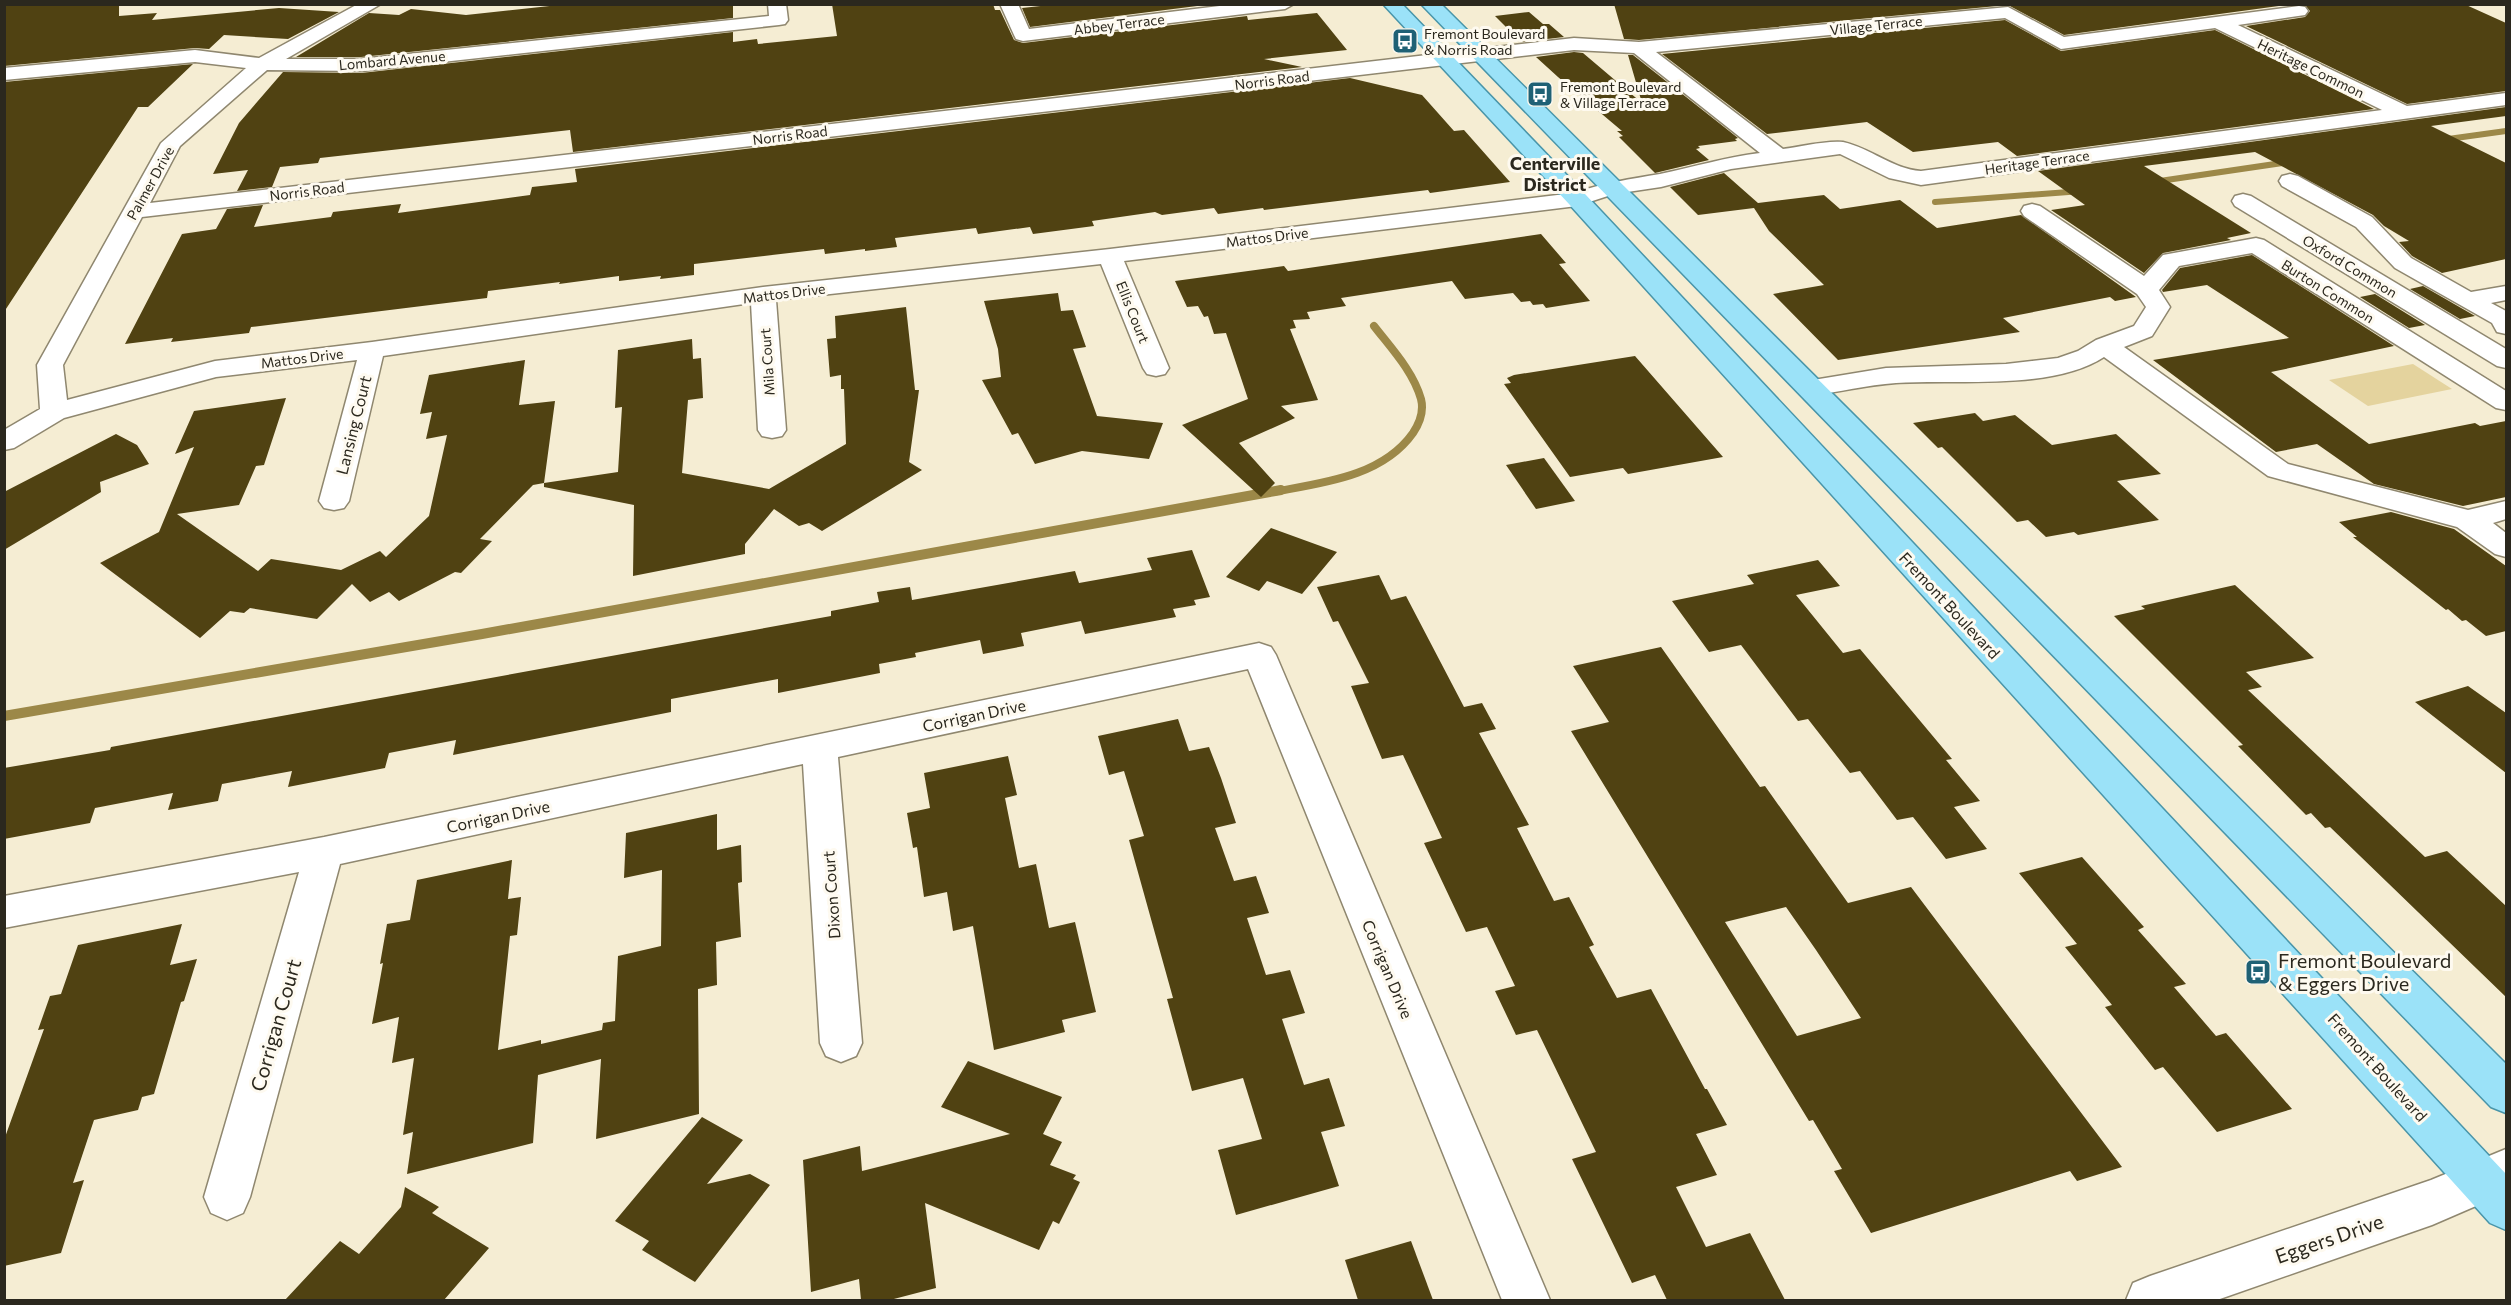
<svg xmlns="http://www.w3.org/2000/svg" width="2511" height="1305" font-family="Commissioner,sans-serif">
<rect width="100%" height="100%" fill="#f5edd3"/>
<path fill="#e4d39e" d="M2413,364l39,25 -84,17 -39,-26z"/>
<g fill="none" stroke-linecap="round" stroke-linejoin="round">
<g stroke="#9c8848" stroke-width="6">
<path d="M2441,140l65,-9"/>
<path d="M2153,182l136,-20"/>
<path d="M1935,202l147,-11"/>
</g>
<path stroke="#9c8848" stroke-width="8" d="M1273,492c48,-9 109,-15 140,-59 6,-9 11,-22 8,-34 -8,-28 -30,-51 -47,-73"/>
<path stroke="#9c8848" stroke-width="10" d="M4,716l478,-82 799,-144"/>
</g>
<g fill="#504212" fill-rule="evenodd">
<path d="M4,4h115v12l38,-3 -5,7 127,-12 60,4 -51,27 -64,-4 -15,14 -14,-1 -191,18z"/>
<path d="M568,4h165v14l-372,39h-65l73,-44 30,2 12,-6 55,6z"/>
<path d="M832,4h161l2,6h5l14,30 9,3 224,-27 1,4 69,-7 30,37 -83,9 38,8 -729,85 -3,-22 -250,28 -2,5 -38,4 -8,20 -35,4 11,-21 -35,4 26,-51 44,-51 78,1 372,-41v10l24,-3 1,5 79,-8z"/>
<path d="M1059,4h154l-183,23 -8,-19z"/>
<path d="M1614,4h679l-229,31 -56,-30 -369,35 -15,-1z"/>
<path d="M2304,4h160l42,19v68l-99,13 -161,-78 59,-9 5,-6z"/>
<path d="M1529,12l14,12h6l15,13 -43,5 -26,-26z"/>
<path d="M2005,20l56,31 154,-21 159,79 -357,47 -19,-14 -85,10 -46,-30 -100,12 -105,-80z"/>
<path d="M1574,52l9,1 59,50 -14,-48h5l105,83 -3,1 2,2 -39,5 2,2 -4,1 13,11 -54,13 -36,-36 4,-1 -6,-5h5l-64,-54 -22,-20z"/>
<path d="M193,64l-45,43h-10l-134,205v-230z"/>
<path d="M1350,78l72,17 32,36 10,-1 46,52 -80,11 -2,-3 -164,20 -1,-2 -45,6 -4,-6 -52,7 -7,-3 -63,9 2,5 -61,8 -3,-7 -52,7 -2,-6 -81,10 2,9 -32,4v-2l-40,5 -1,-5 -130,15v11l-34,4 1,-3 -42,5v-5l-60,8 1,-2 -72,9 -1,7 -236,29 -2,6 -78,9 2,-4 -48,6 57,-110 34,-5 11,-20 36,-4 -9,22 77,-10 2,-5 68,-8 -3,9 132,-18 2,-8 45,-5 -2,-13z"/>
<path d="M2506,107v9l-75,10 75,37v96l-64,14 -30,-17 -13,-14 10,-1 -25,-15 -11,-11 -118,-63 -111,14 107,67 -24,5 4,2 -68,13 -19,20 -93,-63 34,-5 -47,-34z"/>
<path d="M1724,173l34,30 66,-8 16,14 60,-9 37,28 84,-13 115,82 -21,4 -5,-4 -107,21 17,14 -182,28 -65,-66 51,-9 -55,-54 -15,-23 -56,7 -28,-28z"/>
<path d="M1541,234l25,29 -7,1 31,37 -44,7 -3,-4 -10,1 -3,-4 -9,1 -8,-9 -48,6 -13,-18 -111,17 5,8 -39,6 3,7 -17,1 3,8 -6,1 28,71 -37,6 14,12 -56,25 36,40 -14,14 -79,-72 66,-26 -22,-66 -12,1 -6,-18 -4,1 -6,-11 -11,1 -12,-26 109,-15 4,5z"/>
<path d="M2252,255l142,91 -123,26 98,72 106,-21 5,3 26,-5v76l-43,9 -89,-22 -57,-40 -41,8 -123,-92 136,-22 -82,-53 -44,7 -1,-2 18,-22z"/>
<path d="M2423,286l52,30 -15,3 -50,-30z"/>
<path d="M1058,293l3,18 12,-1 13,37 -13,2 24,67 66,7 -14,36 -67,-8 -47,13 -17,-31 -6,2 -30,-55 19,-3 -3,-28 -14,-48z"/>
<path d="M2375,294l50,31 -16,3 -49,-31z"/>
<path d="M906,307l9,83h4l-10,72 13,8 -100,61 -13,-8 -10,3 -25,-17 -29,35v10l-112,22 1,-71 -90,-18v-4l74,-11 4,-65 -7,1 3,-58 74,-11 1,20 8,-1 2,40 -15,2 -6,73 87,16 77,-45 -2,-55h-3v-14l-11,2 -3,-38 9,-1 -1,-22z"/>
<path d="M1635,356l88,101 -95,17 -5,-6 -53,9 -66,-93 7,-1 -4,-5 7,-3z"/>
<path d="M525,360l-6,45 36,-4 -11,82 -11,2 -53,54 12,2 -31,32 -6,-1 -56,29 -10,-9 -19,10 -18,-18 -35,35 -67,-11 -6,5 -14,-2 -30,27 -100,-75 59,-31 35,-85 -19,7 19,-43 92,-13 -22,67 -8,1 -17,39 -62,9 81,57 13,-12 70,11 39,-19 6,6 43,-41 18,-81 -21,4 6,-27 -12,2 9,-39z"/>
<path d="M1975,413l8,8 32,-6 37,30 64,-11 45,40 -44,7 42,39 -81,15 -4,-3 -28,5 -18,-17 -11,2 -75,-75 -4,1 -25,-25z"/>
<path d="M116,434l21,11 12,19 -49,18 1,10 -97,58v-58z"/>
<path d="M1544,458l31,43 -39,8 -30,-44z"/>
<path d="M2391,512l63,17 52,37v65l-20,5 -20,-16 -4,1 -14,-12 -2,1 -93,-73h4l-18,-15z"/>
<path d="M1271,528l66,24 -35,42 -35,-13 -8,10 -33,-14z"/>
<path d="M1192,550l18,47 -16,3 2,5 -23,4 3,8 -91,17 -4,-13 -60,12 3,13 -41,8 -3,-14 -65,13 1,4 -37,7 1,9 -102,20v-14l-107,20v13l-218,43 3,-15 -67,13 -4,15 -97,19 4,-16 -70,13 -4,17 -50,9 5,-17 -78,15 -5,15 -86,16v-71l106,-18 1,-3 720,-131v-5l48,-9 -2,-10 33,-5 2,13 163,-29 4,12 73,-13 -5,-12z"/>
<path d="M1818,560l22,26 -44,9 47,58 17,-4 92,110 -6,1 34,41 -26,6 33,42 -41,10 -33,-42 -16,3 -37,-49 -10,2 -42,-54 -10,2 -57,-76 -32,7 -37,-51 82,-17 -7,-9z"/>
<path d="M1379,575l12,25 15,-4 58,111 18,-4 14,26 -17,4 50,92 -12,3 37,73 15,-4 25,48 -5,2 28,51 34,-9 54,100h2l20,36 -31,9 21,41 -41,12 30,60 44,-14 35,67h-118l-12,-25 -23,8 -60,-124 24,-7 -59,-122 -21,5 -21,-44 20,-5 -28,-59 -21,5 -42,-89 18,-5 -39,-83 -21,4 -31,-73 18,-3 -31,-62 -5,1 -16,-35z"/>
<path d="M2235,585l79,73 -68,14 16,15 -14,3 177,167 22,-6 59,55v91l-176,-170 -5,1 -14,-15 -5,2 -68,-69 5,-1 -129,-129 31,-7 -4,-3z"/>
<path d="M1661,647l99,140 5,-1 83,117 63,-16 211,280 -45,14 -7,-10 -199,62 -37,-62 8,-2 -29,-49 -4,1 -238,-390 38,-9 -36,-56zM1786,907l30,43 45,68 -64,18 -72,-114z"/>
<path d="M2468,686l38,27v60l-91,-71z"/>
<path d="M1178,719l11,32 20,-4 12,31 15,45 -21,5 19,53 22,-5 13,37 -22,5 19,57 24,-5 15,43 -23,6 22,66 25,-7 16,48 -24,6 18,54 -103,29 -18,-65 44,-11 -19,-61 -51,13 -25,-92 6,-1 -44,-158 15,-4 -20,-65 -15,4 -11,-39z"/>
<path d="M1008,756l9,39 -12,3 14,70 17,-4 13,64 26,-6 21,90 -34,8 3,12 -71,18 -21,-124 -20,5 -6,-39 -23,5 -7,-50 -4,1 -6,-35 23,-5 -6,-35z"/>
<path d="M717,814v36l24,-5 1,37 -4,1 3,54 -25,5 1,43 -19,4 1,125 -103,25 5,-80 -63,16 -5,68 -126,31 6,-42 -10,3 11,-77 -22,5 7,-46 -27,7 11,-61 -3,1 7,-40 23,-4 7,-40 95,-20 -4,39 13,-2 -4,38 -7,1 -12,114 43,-10v4l61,-14 1,-7 12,-2 3,-65 43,-10 1,-76 -38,8 2,-45z"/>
<path d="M2082,857l62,70 -6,3 48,54 -12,3 42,49 10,-3 66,76 -75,23 -54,-65 -8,3 -50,-63 7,-2 -47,-58 12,-3 -58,-71z"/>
<path d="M182,924l-12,41 27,-6 -13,42 -3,1 -27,92 -12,3 -4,13 -44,10 -21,63 11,-3 -23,73 -57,13v-126l40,-111 -6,1 12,-34 11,-2 17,-49z"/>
<path d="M968,1061l94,36 -19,37 19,8 -12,23 26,10 -3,4 7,3 -21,42 -6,-3 -14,29 -114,-47 11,85 -46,12h-29l-2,-21 -48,13 -8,-132 57,-14 2,25 148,-37 -69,-27z"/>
<path d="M702,1117l41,23 -36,44 43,-10 20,11 -75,97 -53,-32 7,-9 -34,-20z"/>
<path d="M405,1187l34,20 -7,6 57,35 -45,52h-159l55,-59 19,13 42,-47z"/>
<path d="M1411,1241l22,59h-75l-13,-40z"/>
</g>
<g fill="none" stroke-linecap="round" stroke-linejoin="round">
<g stroke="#8f876f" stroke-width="3">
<g id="minor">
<path d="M358,4h23l-95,55h75l408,-43 -1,-12h18l2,16 -3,4 -6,1 -418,46 -94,-1 -87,76 -30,57 1424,-165 65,4 369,-35 56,30 235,-31 6,1 3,4 -3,4 -67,10 169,81 99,-13v12l-585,80 -32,-7 -49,-24 -109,15 -70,18 -47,7 -37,12 -453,55 45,107 -4,6 -9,2 -9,-2 -4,-6 -42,-104 -325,36 10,130 -4,6 -10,2 -10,-2 -4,-6 -7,-127 -368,53 -34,145 -5,7 -10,2 -10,-2 -5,-7 38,-141 -141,17 -152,41 -50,30 -10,2v-20l36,-21 -3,-44 124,-222 85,-75 -51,-6 -191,18v-12l191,-18 64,8zM2005,18l56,31 154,-21 167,82 -461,61c-29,-2 -50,-23 -78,-29 -16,-2 -44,5 -60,7l-127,-97zM1574,50l60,3 126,100c-34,4 -66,14 -100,21 -29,5 -57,9 -86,19l-464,56 -347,38 -391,55 -157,19 -148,39 -4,-35 79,-148z"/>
<path d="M1000,4h18l11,25 207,-25h58l-9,5 -262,32 -7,-2 -2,-4z"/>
<path d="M2290,174l8,2 74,41 39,41 60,34 35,-6v14l-15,3 15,8v23l-9,-2 -5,-9 -97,-55 -39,-41 -74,-41 -3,-5 3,-5z"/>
<path d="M2243,194l8,2 255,153v19l-9,-2 -262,-160 -3,-5 3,-5z"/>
<path d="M2032,204l8,2 104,70 19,-21 93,-17 8,2 242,151v19l-10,-2 -244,-155 -73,13 -20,24 11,17 -18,29 -28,11 164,117 180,46 38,-9v18l-13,4 13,10v24l-11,-3 -38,-27 -189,-51 -164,-119c-52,34 -147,22 -208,26 -29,2 -57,9 -86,13l-9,-2 -4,-6 4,-6 85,-14 120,-4 52,-6 20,-7 18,-11 38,-14 12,-19 -9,-13 -113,-78 -3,-5 3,-5z"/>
<path d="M1259,643l12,4 5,8 274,645h-48l-254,-631 -410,88 24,286 -6,13 -15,6 -15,-6 -6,-13 -17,-279 -463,100 -90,333 -7,16 -16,7 -16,-7 -7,-16 95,-325 -295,56v-32l320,-59z"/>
<path d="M2506,1149v44l-74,32 -215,75h-91l7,-17 17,-7 281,-96z"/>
</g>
</g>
<g stroke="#4995a9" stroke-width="3">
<g id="major">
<path d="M1383,4h19l183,190 921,980v56l-16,-7 -921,-1019z"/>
<path d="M1421,4h20l1065,1060v49l-15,-6z"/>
</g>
</g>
<use href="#minor" fill="#fff" fill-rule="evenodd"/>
<use href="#major" fill="#9be2f8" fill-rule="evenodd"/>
</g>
<defs>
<g id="bus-square" transform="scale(1.35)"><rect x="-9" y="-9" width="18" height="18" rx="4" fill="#1f6175" stroke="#fefaf0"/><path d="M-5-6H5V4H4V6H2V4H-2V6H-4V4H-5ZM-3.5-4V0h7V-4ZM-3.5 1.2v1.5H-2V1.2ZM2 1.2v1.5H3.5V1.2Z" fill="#fff"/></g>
</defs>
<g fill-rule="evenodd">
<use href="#bus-square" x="1405" y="41"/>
<use href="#bus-square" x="1540" y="94"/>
<use href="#bus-square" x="2258" y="972"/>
</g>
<g text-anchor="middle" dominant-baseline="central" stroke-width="6" stroke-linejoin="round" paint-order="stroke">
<g font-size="14" fill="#2b281e" stroke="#fefaf0">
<text transform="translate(1119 24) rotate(-7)">Abbey Terrace</text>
<text transform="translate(1876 25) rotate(-6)">Village Terrace</text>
<text transform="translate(392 60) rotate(-5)">Lombard Avenue</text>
<text transform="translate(2311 68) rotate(26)">Heritage Common</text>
<text transform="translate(1272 80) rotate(-7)">Norris Road</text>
<text transform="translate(790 135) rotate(-7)">Norris Road</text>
<text transform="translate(2037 162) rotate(-8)">Heritage Terrace</text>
<text transform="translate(150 183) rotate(-61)">Palmer Drive</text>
<text transform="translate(307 191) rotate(-7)">Norris Road</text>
<text transform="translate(1267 237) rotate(-7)">Mattos Drive</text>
<text transform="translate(2350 266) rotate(31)">Oxford Common</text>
<text transform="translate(2328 291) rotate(32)">Burton Common</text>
<text transform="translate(784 293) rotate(-7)">Mattos Drive</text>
<text transform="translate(1133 312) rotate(68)">Ellis Court</text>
<text transform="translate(302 358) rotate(-7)">Mattos Drive</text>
<text transform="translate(767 362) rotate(-94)">Mila Court</text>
</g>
<g font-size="14" fill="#2b281e" stroke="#fefaf0" text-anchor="start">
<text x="1424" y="33">Fremont Boulevard<tspan x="1424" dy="16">&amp; Norris Road</tspan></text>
<text x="1560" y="86">Fremont Boulevard<tspan x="1560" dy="16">&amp; Village Terrace</tspan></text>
</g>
<g font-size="16" fill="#2b281e" stroke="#fefaf0">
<text transform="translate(353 425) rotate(-76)">Lansing Court</text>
<text transform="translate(1950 605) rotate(47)">Fremont Boulevard</text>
<text transform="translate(974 715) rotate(-12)">Corrigan Drive</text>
<text transform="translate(498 816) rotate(-12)">Corrigan Drive</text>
<text transform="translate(831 895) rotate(-94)">Dixon Court</text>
<text transform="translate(1388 969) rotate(67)">Corrigan Drive</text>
<text transform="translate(2378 1067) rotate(48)">Fremont Boulevard</text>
</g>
<g font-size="18" font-weight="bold" fill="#2b281e" stroke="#fefaf0">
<text x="1555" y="163">Centerville<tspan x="1555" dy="21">District</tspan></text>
</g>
<g font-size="20" fill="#2b281e" stroke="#fefaf0" text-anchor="start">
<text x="2278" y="960">Fremont Boulevard<tspan x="2278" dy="23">&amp; Eggers Drive</tspan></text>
</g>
<g font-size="20" fill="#2b281e" stroke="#fefaf0">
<text transform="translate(275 1025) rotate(-74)">Corrigan Court</text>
<text transform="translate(2329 1238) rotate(-19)">Eggers Drive</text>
</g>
</g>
<rect width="2511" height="1305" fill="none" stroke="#2b281e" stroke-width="12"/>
</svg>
